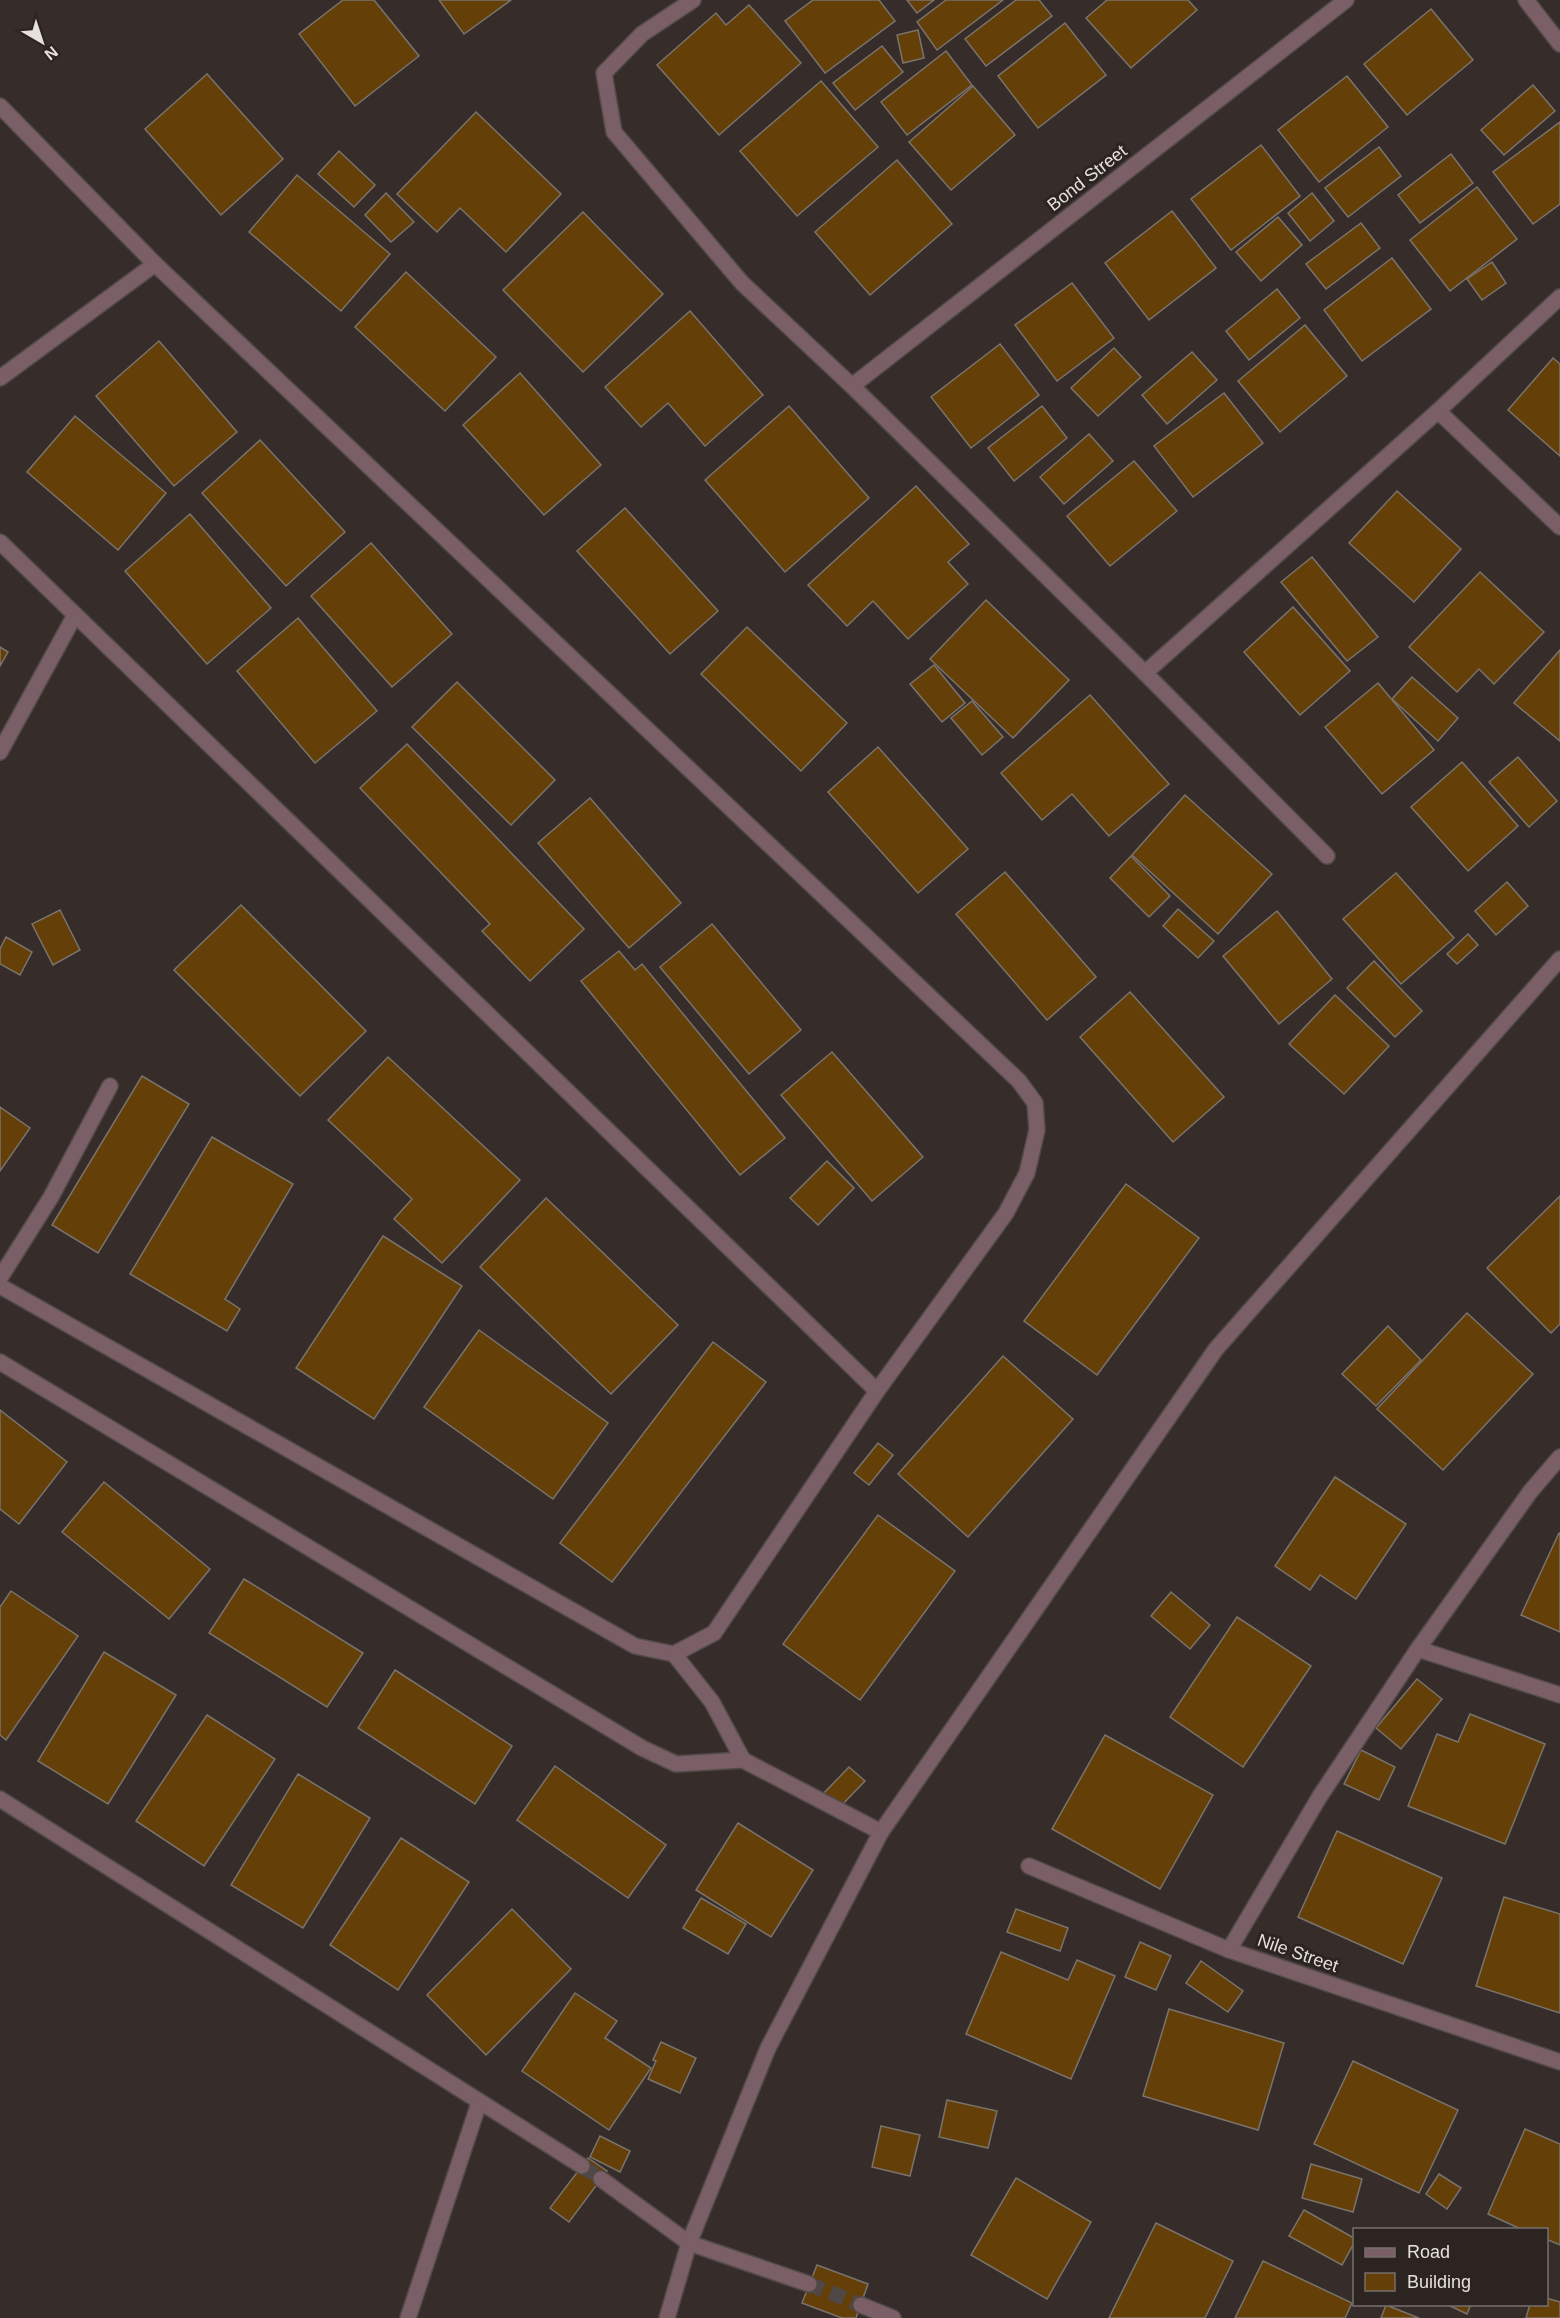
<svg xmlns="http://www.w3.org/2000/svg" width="1560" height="2318" font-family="Helvetica,sans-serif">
<rect width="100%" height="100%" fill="#362d2b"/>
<g fill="#643f07" stroke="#7a736c" stroke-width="1.5">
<path d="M343,0h31l45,56 -64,50 -56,-72z"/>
<path d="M439,0h72l-47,34z"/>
<path d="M813,0h66l16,21 -70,52 -40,-52z"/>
<path d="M907,0h27l-17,13z"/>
<path d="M946,0h57l-66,50 -20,-28z"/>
<path d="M1016,0h23l13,16 -66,50 -21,-27z"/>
<path d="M1107,0h81l9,10 -66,58 -45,-50z"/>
<path d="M749,5l52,58 -82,72 -62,-70 59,-52 10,12z"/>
<path d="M1431,9l42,51 -66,55 -43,-51z"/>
<path d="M1065,23l41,52 -68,53 -40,-52z"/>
<path d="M918,30l6,28 -21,5 -6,-28z"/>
<path d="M882,46l21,26 -48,38 -22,-27z"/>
<path d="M946,51l26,34 -65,50 -26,-33z"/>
<path d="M207,74l76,85 -62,56 -76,-86z"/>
<path d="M1347,76l41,51 -69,55 -41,-52z"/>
<path d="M821,81l57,66 -81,69 -57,-65z"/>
<path d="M1533,85l22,26 -51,44 -23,-25z"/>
<path d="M973,86l42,49 -64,55 -42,-48z"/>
<path d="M476,112l85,82 -55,58 -46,-44 -23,24 -40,-38z"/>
<path d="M1560,122v82l-27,20 -40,-52z"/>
<path d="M1261,145l39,51 -69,54 -40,-51z"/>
<path d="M1379,147l22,29 -53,41 -23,-29z"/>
<path d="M339,151l36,34 -21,22 -36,-33z"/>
<path d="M1451,154l22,29 -53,40 -22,-28z"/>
<path d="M897,160l55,64 -82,71 -55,-63z"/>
<path d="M297,175l93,79 -49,57 -92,-79z"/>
<path d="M1477,187l40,52 -67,52 -40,-51z"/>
<path d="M386,193l28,29 -23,20 -26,-27z"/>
<path d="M1312,193l22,28 -24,20 -22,-28z"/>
<path d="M1172,211l44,57 -67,52 -44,-57z"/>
<path d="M583,212l80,82 -80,78 -80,-82z"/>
<path d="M1278,217l24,28 -41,36 -25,-29z"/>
<path d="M1361,223l19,25 -54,41 -20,-25z"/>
<path d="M1392,258l39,51 -69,52 -38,-51z"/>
<path d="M1492,262l14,21 -24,17 -15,-21z"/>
<path d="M406,272l90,85 -51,54 -90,-84z"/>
<path d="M1072,283l42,55 -57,43 -42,-56z"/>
<path d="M1277,289l23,29 -51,42 -23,-29z"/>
<path d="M690,311l73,84 -58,51 -37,-43 -27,24 -36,-40z"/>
<path d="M1305,325l42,51 -67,56 -42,-51z"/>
<path d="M159,341l78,91 -63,54 -78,-90z"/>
<path d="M1000,344l39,51 -68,53 -40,-51z"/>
<path d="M1114,348l27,29 -43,39 -27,-28z"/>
<path d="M1192,352l25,28 -50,44 -25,-29z"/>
<path d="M1553,358l7,6v92l-52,-46z"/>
<path d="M520,373l81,92 -57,50 -81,-90z"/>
<path d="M1224,393l39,50 -70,54 -39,-51z"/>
<path d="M789,406l80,92 -84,74 -80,-92z"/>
<path d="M1042,406l25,32 -53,43 -26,-33z"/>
<path d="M75,416l91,77 -48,57 -91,-78z"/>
<path d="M1089,434l24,27 -49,43 -24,-27z"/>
<path d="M260,440l85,92 -59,54 -84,-93z"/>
<path d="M1134,461l43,50 -67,55 -43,-50z"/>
<path d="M916,486l53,58 -21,18 20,22 -60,55 -35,-38 -26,25 -39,-41z"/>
<path d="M1397,491l64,58 -47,53 -65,-59z"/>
<path d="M625,508l93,103 -48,43 -93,-103z"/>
<path d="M190,514l81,94 -64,56 -82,-93z"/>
<path d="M371,543l81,91 -60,53 -81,-91z"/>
<path d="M1312,557l66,80 -31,24 -66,-79z"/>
<path d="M1480,572l64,60 -50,52 -15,-15 -22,23 -48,-45z"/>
<path d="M986,600l83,80 -56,58 -83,-79z"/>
<path d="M1293,607l57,64 -50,44 -56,-63z"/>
<path d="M298,618l79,93 -62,52 -78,-92z"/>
<path d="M747,627l100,96 -46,48 -100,-97z"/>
<path d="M0,647l8,5 -8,14z"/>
<path d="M1560,650v91l-46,-38z"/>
<path d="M934,665l31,38 -23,19 -32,-38z"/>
<path d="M1412,677l46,41 -20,23 -46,-42z"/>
<path d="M457,682l98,98 -44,45 -99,-98z"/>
<path d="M1378,683l56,67 -52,44 -57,-67z"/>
<path d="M1090,695l79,89 -60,52 -37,-42 -30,26 -41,-47z"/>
<path d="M972,701l31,36 -21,18 -31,-37z"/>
<path d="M407,744l177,185 -54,52 -48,-50 8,-7 -130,-136z"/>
<path d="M878,747l90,102 -50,44 -90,-101z"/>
<path d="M1518,757l39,44 -28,26 -40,-45z"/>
<path d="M1462,762l56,64 -50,45 -57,-64z"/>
<path d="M1185,795l87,79 -54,60 -86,-79z"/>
<path d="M590,798l91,105 -52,45 -91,-105z"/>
<path d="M1131,856l39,40 -21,21 -39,-39z"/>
<path d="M1005,872l91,105 -49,43 -91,-106z"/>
<path d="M1396,873l58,65 -53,46 -58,-65z"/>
<path d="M1507,882l21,24 -32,29 -21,-24z"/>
<path d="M241,905l125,126 -66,65 -126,-126z"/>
<path d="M1178,909l36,32 -16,17 -35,-32z"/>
<path d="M60,910l20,40 -27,15 -21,-41z"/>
<path d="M1277,911l55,68 -53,45 -56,-68z"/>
<path d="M712,924l89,106 -52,44 -89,-107z"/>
<path d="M1468,934l10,11 -21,19 -10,-10z"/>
<path d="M6,937l26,15 -12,23 -20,-11v-15z"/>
<path d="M619,951l16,19 7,-6 143,174 -45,37 -159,-194z"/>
<path d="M1374,961l48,50 -27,26 -48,-49z"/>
<path d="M1130,992l94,105 -51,45 -93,-105z"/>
<path d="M1335,995l54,51 -45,48 -55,-50z"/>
<path d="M832,1052l91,105 -51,44 -91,-106z"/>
<path d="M388,1057l132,123 -78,83 -48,-44 18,-20 -84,-79z"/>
<path d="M142,1076l47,28 -91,149 -46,-28z"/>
<path d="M0,1107l30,21 -30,43z"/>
<path d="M212,1137l81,47 -68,115 15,10 -13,22 -97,-57z"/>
<path d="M827,1161l27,27 -36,37 -28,-27z"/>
<path d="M1126,1184l73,54 -102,137 -73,-54z"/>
<path d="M1560,1196v128l-9,9 -64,-65z"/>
<path d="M546,1198l132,127 -67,69 -131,-127z"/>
<path d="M383,1236l79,50 -88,133 -78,-51z"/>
<path d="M1467,1313l66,61 -90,96 -66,-61z"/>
<path d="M1388,1326l33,34 -45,46 -34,-32z"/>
<path d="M479,1330l129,93 -55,76 -129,-92z"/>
<path d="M713,1342l53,40 -154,200 -52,-39z"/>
<path d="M1003,1356l70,63 -105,118 -70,-63z"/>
<path d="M0,1410l67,52 -48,62 -19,-15z"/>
<path d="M878,1443l15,12 -24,30 -15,-12z"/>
<path d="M1335,1477l71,47 -50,75 -36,-24 -10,15 -35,-24z"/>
<path d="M104,1482l106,87 -41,50 -107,-87z"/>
<path d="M878,1515l77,56 -95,129 -77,-56z"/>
<path d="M1559,1533h1v99l-39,-17z"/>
<path d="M244,1579l119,74 -36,54 -118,-74z"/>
<path d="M11,1591l67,45 -72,104 -6,-5v-128z"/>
<path d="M1171,1592l39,33 -20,24 -39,-33z"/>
<path d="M1237,1617l74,49 -68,101 -73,-50z"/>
<path d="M104,1652l72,43 -68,109 -70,-43z"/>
<path d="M395,1670l117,76 -37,58 -117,-76z"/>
<path d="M1417,1679l25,20 -41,50 -25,-21z"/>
<path d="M1470,1714l75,30 -40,100 -97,-38 29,-72 21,8z"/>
<path d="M207,1715l68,44 -71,107 -68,-45z"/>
<path d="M1105,1735l108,60 -53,94 -108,-60z"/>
<path d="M1361,1750l34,17 -16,33 -35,-16z"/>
<path d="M555,1766l111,79 -38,53 -111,-78z"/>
<path d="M849,1767l16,14 -25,26 -16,-14z"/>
<path d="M298,1774l72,44 -67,110 -72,-43z"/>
<path d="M738,1823l75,47 -42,67 -75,-47z"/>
<path d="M1337,1831l105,47 -39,86 -105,-47z"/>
<path d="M401,1838l68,44 -71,108 -68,-45z"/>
<path d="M1504,1897l56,17v99l-84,-27z"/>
<path d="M701,1898l45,26 -18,30 -45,-26z"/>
<path d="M512,1909l59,60 -85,86 -59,-60z"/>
<path d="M1016,1909l52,19 -8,23 -53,-19z"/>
<path d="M1140,1942l31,14 -15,34 -31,-13z"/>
<path d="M1001,1952l67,28 9,-20 38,16 -44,103 -105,-45z"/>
<path d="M1201,1961l42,30 -15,21 -42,-29z"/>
<path d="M575,1993l42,28 -12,17 46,30 -42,62 -87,-59z"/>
<path d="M1169,2009l115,34 -26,87 -115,-34z"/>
<path d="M661,2042l35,16 -16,35 -32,-14 8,-18 -3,-1z"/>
<path d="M1353,2061l105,49 -39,83 -105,-49z"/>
<path d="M947,2100l50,11 -9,37 -49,-11z"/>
<path d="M881,2126l39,9 -10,41 -38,-9z"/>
<path d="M1525,2129l35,15v101l-14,-6v-9h-23l-35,-16z"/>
<path d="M600,2136l30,15 -10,21 -30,-15z"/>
<path d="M588,2158l19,13 -38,51 -19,-14z"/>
<path d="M1311,2164l51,15 -9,33 -51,-14z"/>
<path d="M1439,2174l22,14 -14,21 -21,-15z"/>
<path d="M1016,2178l75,44 -44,77 -76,-44z"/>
<path d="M1304,2210l50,28v5l-12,22 -53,-29z"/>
<path d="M1156,2223l77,38 -28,57h-96z"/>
<path d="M1263,2261l89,42 -7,15h-110z"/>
<path d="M817,2265l51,19 -12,34h-14l-40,-15z"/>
<path d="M1546,2298l14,4v16h-34l4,-14h16z"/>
<path d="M1446,2304h25l-4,10z"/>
<path d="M1386,2305l33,13h-38z"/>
</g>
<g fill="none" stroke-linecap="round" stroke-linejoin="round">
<g stroke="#504846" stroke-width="15" stroke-dasharray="15 8" stroke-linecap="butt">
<path d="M582,2166l19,13"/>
<path d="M809,2284l52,21"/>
</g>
<g stroke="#524a48" stroke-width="18">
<g id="minor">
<path d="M693,0l-51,34 -38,39 10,59 128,151 110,103 293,287 182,183"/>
<path d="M1526,0l34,44"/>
<path d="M0,106l155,158 864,817 16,22 2,27 -10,43 -21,40 -129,178 -163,242 -40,21 -39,-8 -635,-360"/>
<path d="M0,378l155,-114"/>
<path d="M852,386l494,-386"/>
<path d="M1438,411l122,116"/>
<path d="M0,542l877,849"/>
<path d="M1145,673l293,-262 122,-114"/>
<path d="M0,752l75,-137"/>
<path d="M0,1278l51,-81 59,-111"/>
<path d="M0,1362l642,386 34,16 67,-4"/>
<path d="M1418,1649l142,46"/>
<path d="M674,1654l38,48 31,58 138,72"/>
<path d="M0,1799l582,367"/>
<path d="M1029,1866l200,84 331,112"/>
<path d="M1229,1950l91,-154 98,-147 112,-157 30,-35"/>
<path d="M601,2179l88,64 120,41"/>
<path d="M861,2305l32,13"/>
<path d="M408,2318l71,-215"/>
<path d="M667,2318l22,-75 79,-195 113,-216 335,-483 344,-390"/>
</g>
</g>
<use href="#minor" stroke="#7a5f66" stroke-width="15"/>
</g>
<g text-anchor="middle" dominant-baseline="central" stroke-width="6" stroke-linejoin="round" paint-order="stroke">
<g font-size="18" fill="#e6e0de" stroke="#2c2421">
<text transform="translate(1087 178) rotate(-38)">Bond Street</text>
<text transform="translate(1298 1953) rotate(19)">Nile Street</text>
</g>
</g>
<rect x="1353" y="2228" width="195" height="78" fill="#2c2421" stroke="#766f6d" stroke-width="1.5"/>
<rect x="1365" y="2248" width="30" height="9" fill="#7a5f66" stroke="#766f6d" stroke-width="1.5"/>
<text x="1407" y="2258" font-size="18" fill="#e6e0de">Road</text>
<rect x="1365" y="2273" width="30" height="18" fill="#643f07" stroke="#766f6d" stroke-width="1.5"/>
<text x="1407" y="2288" font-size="18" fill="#e6e0de">Building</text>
<g transform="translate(42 42) rotate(141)" stroke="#2c2421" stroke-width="4.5" paint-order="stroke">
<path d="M0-4.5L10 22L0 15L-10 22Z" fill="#e6e0de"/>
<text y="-9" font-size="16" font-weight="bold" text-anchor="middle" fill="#e6e0de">N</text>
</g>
</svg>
